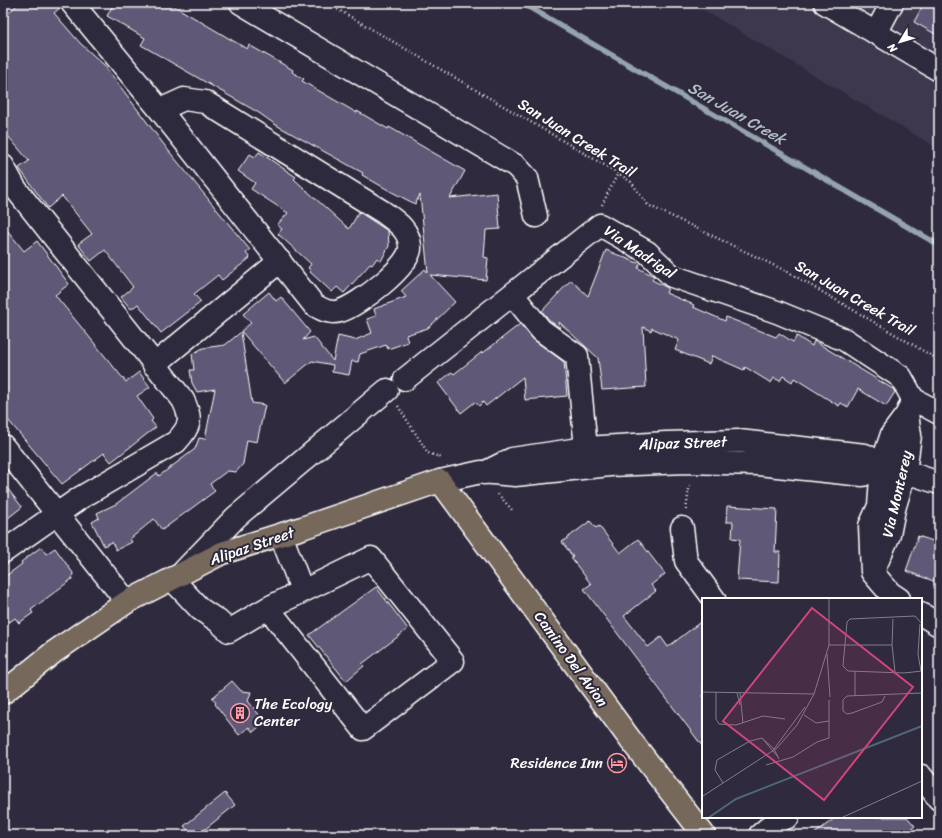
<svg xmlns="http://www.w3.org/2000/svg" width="942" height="838" font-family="Sriracha,sans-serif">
<rect width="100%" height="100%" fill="#2f2a3d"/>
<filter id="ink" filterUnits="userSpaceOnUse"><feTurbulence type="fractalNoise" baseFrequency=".025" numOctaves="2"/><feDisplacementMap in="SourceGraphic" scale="8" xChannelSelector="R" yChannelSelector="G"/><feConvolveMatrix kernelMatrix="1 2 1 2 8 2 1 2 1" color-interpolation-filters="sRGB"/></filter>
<g filter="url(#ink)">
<path fill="#3d384e" d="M692,3h247v146z"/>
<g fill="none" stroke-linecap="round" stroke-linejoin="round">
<path stroke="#95a4ae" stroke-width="5.5" d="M522,3l417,242"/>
</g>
<g fill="#5f5976" stroke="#fff">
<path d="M19,3h41l1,4 -7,6 26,30 24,22 64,85 82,100 -4,3 4,5 -28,22 -4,-5 -24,19 7,8 -40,31 -23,-29 -7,5 -10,-12 12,-10 -28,-37 -14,11 -13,-17 14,-10 -30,-38 -14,12 -29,-40 10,-7 -26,-31v-99l3,-2 -3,-3v-8z"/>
<path d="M114,3h55l78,46 2,-4 44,25 -1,2 12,7 -2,2 55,32v-2l31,18 1,-2 76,44 -15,27 47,-5 3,36 -14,1 -2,27 4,1 -2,22 -56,-5 25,27 -27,26 -22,7 2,7 -20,7 -2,-4 -26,9 -2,8 -6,-1 -3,14 -17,-3 1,-7 -21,-4 -27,22 -44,-52 10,-8 -8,-9 26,-22 7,9 5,-4 29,35 -7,8 11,-3 19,24 5,-25 17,4 17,-7 -5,-14 9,-3 -2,-7 32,-12 -5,-6 24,-22 3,4 -8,-78 -5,9 -25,-13 -28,-16 1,-2 -87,-48 -17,-12 -118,-68 4,-7 -38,-22z"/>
<path d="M924,3h15v33l-25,-14z"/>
<path d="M259,152l37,25 -2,2 55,50 10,-17 29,19 1,15 -8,15 -4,-3 -5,7 -2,-1 -26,29 -7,-6 -5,5 -22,-20 1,-1 -3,-3 3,-4 -33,-30 4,-5 -5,-4 11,-12 -37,-24 4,-6 -17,-12 12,-17 5,3z"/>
<path d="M3,225l21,26 13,-10 32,43 -14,11 71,87 13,-10 11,15 -13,9 16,23 -2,2 5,6 -45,35 -7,-9 -42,31 -59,-70z"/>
<path d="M606,250l34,14 -2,4 16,8 -2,4 16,8 -2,5 28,12 -1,2 32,14 1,-4 50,20 3,-4 14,9 4,-6 15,10 2,-5 79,48 2,3 -9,14 -28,-17 -10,18 -7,-4 -2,3 -45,-28 -2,4 -9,-6 -3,5 -6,-3 -3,5 -26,-16 -1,3 -32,-14 -3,8 -34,-14 4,-10 -27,-12 -1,3 -8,-4 3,60 -44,3 -4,-32 -39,-36 1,6 -10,-7 -8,-10 29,-31 17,16z"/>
<path d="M520,324l14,16 30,22 3,34 -42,4 -2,-23 -37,29 -3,-4 -4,4 -4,-4 -14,11 -23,-30 14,-11 2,2 28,-22 1,1z"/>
<path d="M241,332l11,71 13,2 -8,37 -10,-2 -4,24 -7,8 -9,-1 -17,13 5,7 -53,39 -8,-11 -24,20 2,3 -16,8 -4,-8 -8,4 -12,-24 7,-4 -2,-5 19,-9 41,-31 2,3 36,-27 4,-11 6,1 10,-50 -18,3 -5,-9 -2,-13h4l-2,-16 11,-6 22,-3z"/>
<path d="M3,483l19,24 -19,15z"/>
<path d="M727,506l50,3 -2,43h5l-1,30 -42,-2 3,-41 -8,-1 1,-16h-7z"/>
<path d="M590,521l6,7 3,-2 21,27 18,-14 27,35 -14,11 5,6 -32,25 24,31 13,-10 7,10 35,-27v127l-119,-158 7,-5 -20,-26 2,-1 -11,-15z"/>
<path d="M918,536l21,7v40l-33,-12z"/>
<path d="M41,547l5,7 9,-6 18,25 -1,6 -41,31 2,3 -14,10 -4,-5 -12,9v-49l19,-14 -1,-2z"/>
<path d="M376,587l32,42 -46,35 2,2 -18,15 -37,-46z"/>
<path d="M232,681l9,10 10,1 -3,9 17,21 -12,10 -4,-5 -10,8 -24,-31 1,-1 -4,-5z"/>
<path d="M225,793l10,12 -37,30h-6l-8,-9z"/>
<path d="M836,817h71l8,9 -11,9h-91z"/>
</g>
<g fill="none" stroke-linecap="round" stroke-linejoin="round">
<g stroke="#fff" stroke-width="25">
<g id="minor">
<path d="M72,3l88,107 154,195c9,5 16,9 26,6 17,-5 73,-46 70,-65 -1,-17 -15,-25 -27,-34l-178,-110 -21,-3 -24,11"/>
<path d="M241,3l275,163 11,12 9,38"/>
<path d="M825,3l51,30 16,-30"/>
<path d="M876,33l63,37"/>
<path d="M3,166l12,22 168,212c10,20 7,27 -7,42l-96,56 -77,54"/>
<path d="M513,295l28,35 36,26 9,92"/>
<path d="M154,365l126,-104"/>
<path d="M405,379l195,-154 47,27 25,24 105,36 68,28 56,37 12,22 26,14"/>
<path d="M3,446l124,156"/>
<path d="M484,473l28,-14 74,-11 80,-5 73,-2 126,14 17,9 57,19"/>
<path d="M440,481l41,-9 34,3 95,-10 76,-3 72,2 105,11 19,-11"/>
<path d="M682,528l4,33 28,38"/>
<path d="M281,535l21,55"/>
<path d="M874,569l15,-34 5,-26 11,-37 5,-37 -3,-21"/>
<path d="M184,571l52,-54 151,-127"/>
<path d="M172,579l28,30 18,12 11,10 39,-23 95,121 90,-68 -82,-103 -103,50"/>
<path d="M899,599l-9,-6 -18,-21 -2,-46 9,-20 3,-42 10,-30 15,-20 6,-15"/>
<path d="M921,614l18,11"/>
<path d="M921,776l18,23"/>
<path d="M760,835l15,-13 13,-5"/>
</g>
</g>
<g stroke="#fff" stroke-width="25">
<path id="major" d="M3,693l51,-41 73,-50 95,-49 80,-25 138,-47 192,261 72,93"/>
</g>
<g stroke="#fff" stroke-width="2.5" stroke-dasharray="1 3" stroke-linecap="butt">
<path d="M327,3l291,170 13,9 17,23 140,67 151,88"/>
<path d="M602,205l16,-32"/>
<path d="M398,406l30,47 14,5"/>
<path d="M498,494l15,17"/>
<path d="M686,510l4,-27"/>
</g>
<use href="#minor" stroke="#2f2a3d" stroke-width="22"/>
<use href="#major" stroke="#76695c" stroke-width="22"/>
</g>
</g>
<defs>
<g id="building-ring" transform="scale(1)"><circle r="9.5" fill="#2f2a3d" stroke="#ff9aa2" stroke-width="1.5"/><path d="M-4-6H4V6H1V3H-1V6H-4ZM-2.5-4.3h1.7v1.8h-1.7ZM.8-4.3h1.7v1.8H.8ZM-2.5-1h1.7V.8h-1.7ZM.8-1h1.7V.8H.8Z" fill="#ff9aa2"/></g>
<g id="hotel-ring" transform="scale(1)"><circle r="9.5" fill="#2f2a3d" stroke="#ff9aa2" stroke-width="1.5"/><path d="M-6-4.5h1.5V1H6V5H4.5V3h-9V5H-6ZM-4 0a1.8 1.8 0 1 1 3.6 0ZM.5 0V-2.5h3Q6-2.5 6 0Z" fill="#ff9aa2"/></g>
</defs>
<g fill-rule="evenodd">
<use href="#building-ring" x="240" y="713"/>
<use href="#hotel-ring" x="617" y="763"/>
</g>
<g text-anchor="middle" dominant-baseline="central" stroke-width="4" stroke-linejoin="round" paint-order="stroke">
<g font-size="15" fill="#fff" stroke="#2f2a3d">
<text transform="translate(577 138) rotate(32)">San Juan Creek Trail</text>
<text transform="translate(640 252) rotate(34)">Via Madrigal</text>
<text transform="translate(855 298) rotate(30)">San Juan Creek Trail</text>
<text transform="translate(683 443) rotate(-2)">Alipaz Street</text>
<text transform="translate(897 494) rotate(-77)">Via Monterey</text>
<text transform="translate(252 546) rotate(-19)">Alipaz Street</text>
<text transform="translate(571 659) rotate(54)">Camino Del Avion</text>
</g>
<g font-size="15" fill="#fff" stroke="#2f2a3d" text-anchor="start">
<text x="254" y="704">The Ecology<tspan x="254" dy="17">Center</tspan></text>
<text x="603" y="763" text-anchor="end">Residence Inn</text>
</g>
<g font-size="16" font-style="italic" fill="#b0bbc2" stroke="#2f2a3d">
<text transform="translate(737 113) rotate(30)">San Juan Creek</text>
</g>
</g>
<g transform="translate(702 598)">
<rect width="220" height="220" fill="#2f2a3d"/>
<path fill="none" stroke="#4f6778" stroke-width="2" d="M6,220l28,-19 186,-73"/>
<path fill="none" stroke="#827f8b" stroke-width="1" d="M191,21l-1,26 3,27M218,26l-2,30 3,17M220,26l-7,-8 -65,3 -3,3 -4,44 5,5 56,2 18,-2M127,47h63M125,56l3,43M153,73v25M0,94l112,2 15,-49v-47M14,94v27l3,5 17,1 27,-9 22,3M35,95l3,12M38,95l3,30M183,98l-3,6 -30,11 -5,1 -4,-3v-11l4,-4 75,-3M102,117l12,8 13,-2M60,140l16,19M72,151l31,-42M64,167l27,-8 24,-15 12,-4v-38M21,185l-8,-13 2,-10 33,-19 12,-3 12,11 5,10M1,198l74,-48 20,-23 17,-31M139,220l81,-37"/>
<path fill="#ce467c" fill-opacity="0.15" stroke="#ce467c" stroke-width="2" d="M110,10l101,79 -89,113 -101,-79z"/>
<rect width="220" height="220" fill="none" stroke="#fff" stroke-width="2"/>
</g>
<rect width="942" height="838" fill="none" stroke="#2f2a3d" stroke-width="16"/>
<rect x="8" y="8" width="926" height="822" fill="none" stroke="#fff" stroke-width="1.5" filter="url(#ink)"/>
<g transform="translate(900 42) rotate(232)" stroke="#2f2a3d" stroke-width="3" paint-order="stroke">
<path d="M0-3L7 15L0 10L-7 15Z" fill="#ffffff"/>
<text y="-6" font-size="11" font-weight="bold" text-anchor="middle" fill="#ffffff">N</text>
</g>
</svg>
